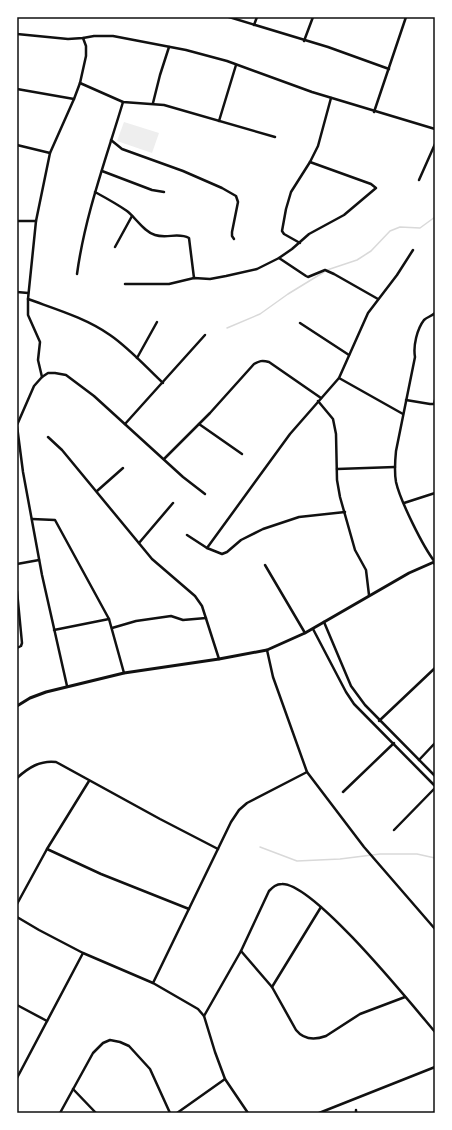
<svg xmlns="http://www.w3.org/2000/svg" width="452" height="1130" font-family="Quicksand,sans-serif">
<rect width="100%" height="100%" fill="#fff"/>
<path fill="#eee" d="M124,122l35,11 -7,20 -35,-12z"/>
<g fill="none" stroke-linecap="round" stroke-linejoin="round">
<g stroke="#d9d9d9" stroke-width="1.5">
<path d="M327,270l30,-10 14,-9 19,-20 10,-4 20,1 15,-11"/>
<path d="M227,328l33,-14 28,-20 36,-22"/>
<path d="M260,847l37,14 43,-2 40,-5h37l18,4"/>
</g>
<g stroke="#111" stroke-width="2.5">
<path d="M229,17l99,30 61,22"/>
<path d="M254,25l3,-8"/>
<path d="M17,34l51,5 15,-1 11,-2h19l73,14 41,11 85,31 123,37"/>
<path d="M304,41l9,-24"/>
<path d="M80,83l43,19 41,3 111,32"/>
<path d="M17,89l57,10"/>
<path d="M153,103l7,-28 9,-28"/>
<path d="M374,112l32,-95"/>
<path d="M219,121l17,-56"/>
<path d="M111,140l11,9 61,22 39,17 14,8 2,6 -6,30v4l2,3"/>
<path d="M17,145l33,8"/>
<path d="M102,171l50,19 12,2"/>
<path d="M419,180l16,-36"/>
<path d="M95,192c11,6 22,12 32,19 9,7 17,21 28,24 12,4 23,-3 34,3l5,40"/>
<path d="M17,221h19"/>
<path d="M300,243l-16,-9 -2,-3 4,-22 5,-17 19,-30 8,-16 13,-48"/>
<path d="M115,247l17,-31"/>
<path d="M279,258l27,18 2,1 17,-7 9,4 44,25"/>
<path d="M77,274c8,-59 29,-115 46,-172"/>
<path d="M125,284h44l25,-6 16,1 16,-3 31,-7 22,-11 13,-9 17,-15 35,-19 32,-27 -5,-4 -61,-22"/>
<path d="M17,292l11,1"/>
<path d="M28,299c27,10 58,19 82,36 19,13 36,32 53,48"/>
<path d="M300,323l49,32"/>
<path d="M137,358l20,-36"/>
<path d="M42,377l-4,-17 2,-18 -12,-27v-16l8,-78 14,-68 24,-54 6,-16 6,-27v-10l-3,-8"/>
<path d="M339,378l64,36"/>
<path d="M406,400l24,4h4l1,-4"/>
<path d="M318,401l15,18 3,15 1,46 3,17 15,53 11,20 3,25"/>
<path d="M125,424l80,-89"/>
<path d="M199,424l43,30"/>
<path d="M17,425l17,-39 8,-9 6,-4h7l11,2 28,21 89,81 22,17"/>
<path d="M17,426l6,46 19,103 25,111"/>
<path d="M48,437l14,13 90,109 43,37 7,10 17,53"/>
<path d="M164,459l46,-46 44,-49c5,-3 8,-4 15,-2l52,36"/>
<path d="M337,469l58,-2"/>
<path d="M97,491l26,-23"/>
<path d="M404,503l31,-10"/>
<path d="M32,519l23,1 54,99 15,54"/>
<path d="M187,535l20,13 15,6 5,-2 14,-12 22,-11 36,-12 46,-5"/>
<path d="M139,543l34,-40"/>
<path d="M207,548l83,-114 49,-56 29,-65 29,-38 16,-25"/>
<path d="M435,562c-12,-15 -35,-62 -39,-80 -2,-11 -1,-21 0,-31l19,-94c-2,-11 2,-28 9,-37 3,-3 8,-4 11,-7"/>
<path d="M17,564l22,-4"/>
<path d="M265,565l40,68"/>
<path d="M17,591l5,52 -1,3 -4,2"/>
<path d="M324,622l27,64 14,19 70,71"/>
<path d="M112,628l24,-7 35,-5 12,4 23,-2"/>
<path d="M313,629l33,63 8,12 81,82"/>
<path d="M54,630l55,-11"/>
<path d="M267,650l6,27 34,95 57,75 71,82"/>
<path d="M379,721l56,-53"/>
<path d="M419,760l16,-17"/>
<path d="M17,778c11,-10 23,-18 39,-16l104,57 58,30"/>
<path d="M343,792l51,-49"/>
<path d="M394,830l41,-42"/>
<path d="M47,849l54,25 88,35"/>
<path d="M17,904l30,-55 42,-68"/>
<path d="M17,917l22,13 44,23 70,30 45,26 6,7 11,36 10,27 23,34"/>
<path d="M241,951l31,36 24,43c8,10 19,10 30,6l34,-22 45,-17"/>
<path d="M153,983l78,-161 8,-12 8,-7 60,-31"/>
<path d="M272,987l49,-80"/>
<path d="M17,1005l30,16"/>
<path d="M204,1016l37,-65 28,-60c4,-4 7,-7 13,-7 32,-1 130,121 153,148"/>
<path d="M17,1078l66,-125"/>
<path d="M73,1089l23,24"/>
<path d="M356,1110v3"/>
<path d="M60,1113l33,-60 10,-10 7,-3 10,2 9,4 21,23 20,44"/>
<path d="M177,1113l48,-34"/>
<path d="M319,1113l116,-46"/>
<path d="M433,1113l2,-1"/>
</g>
<path stroke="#111" stroke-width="3" d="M17,706l13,-8 16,-6 78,-19 95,-14 48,-9 38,-17 104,-60 25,-11 1,2"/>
</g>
<rect width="452" height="1130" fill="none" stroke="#ffffff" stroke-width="36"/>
<rect x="18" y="18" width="416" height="1094" fill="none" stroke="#111" stroke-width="1.5"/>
</svg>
